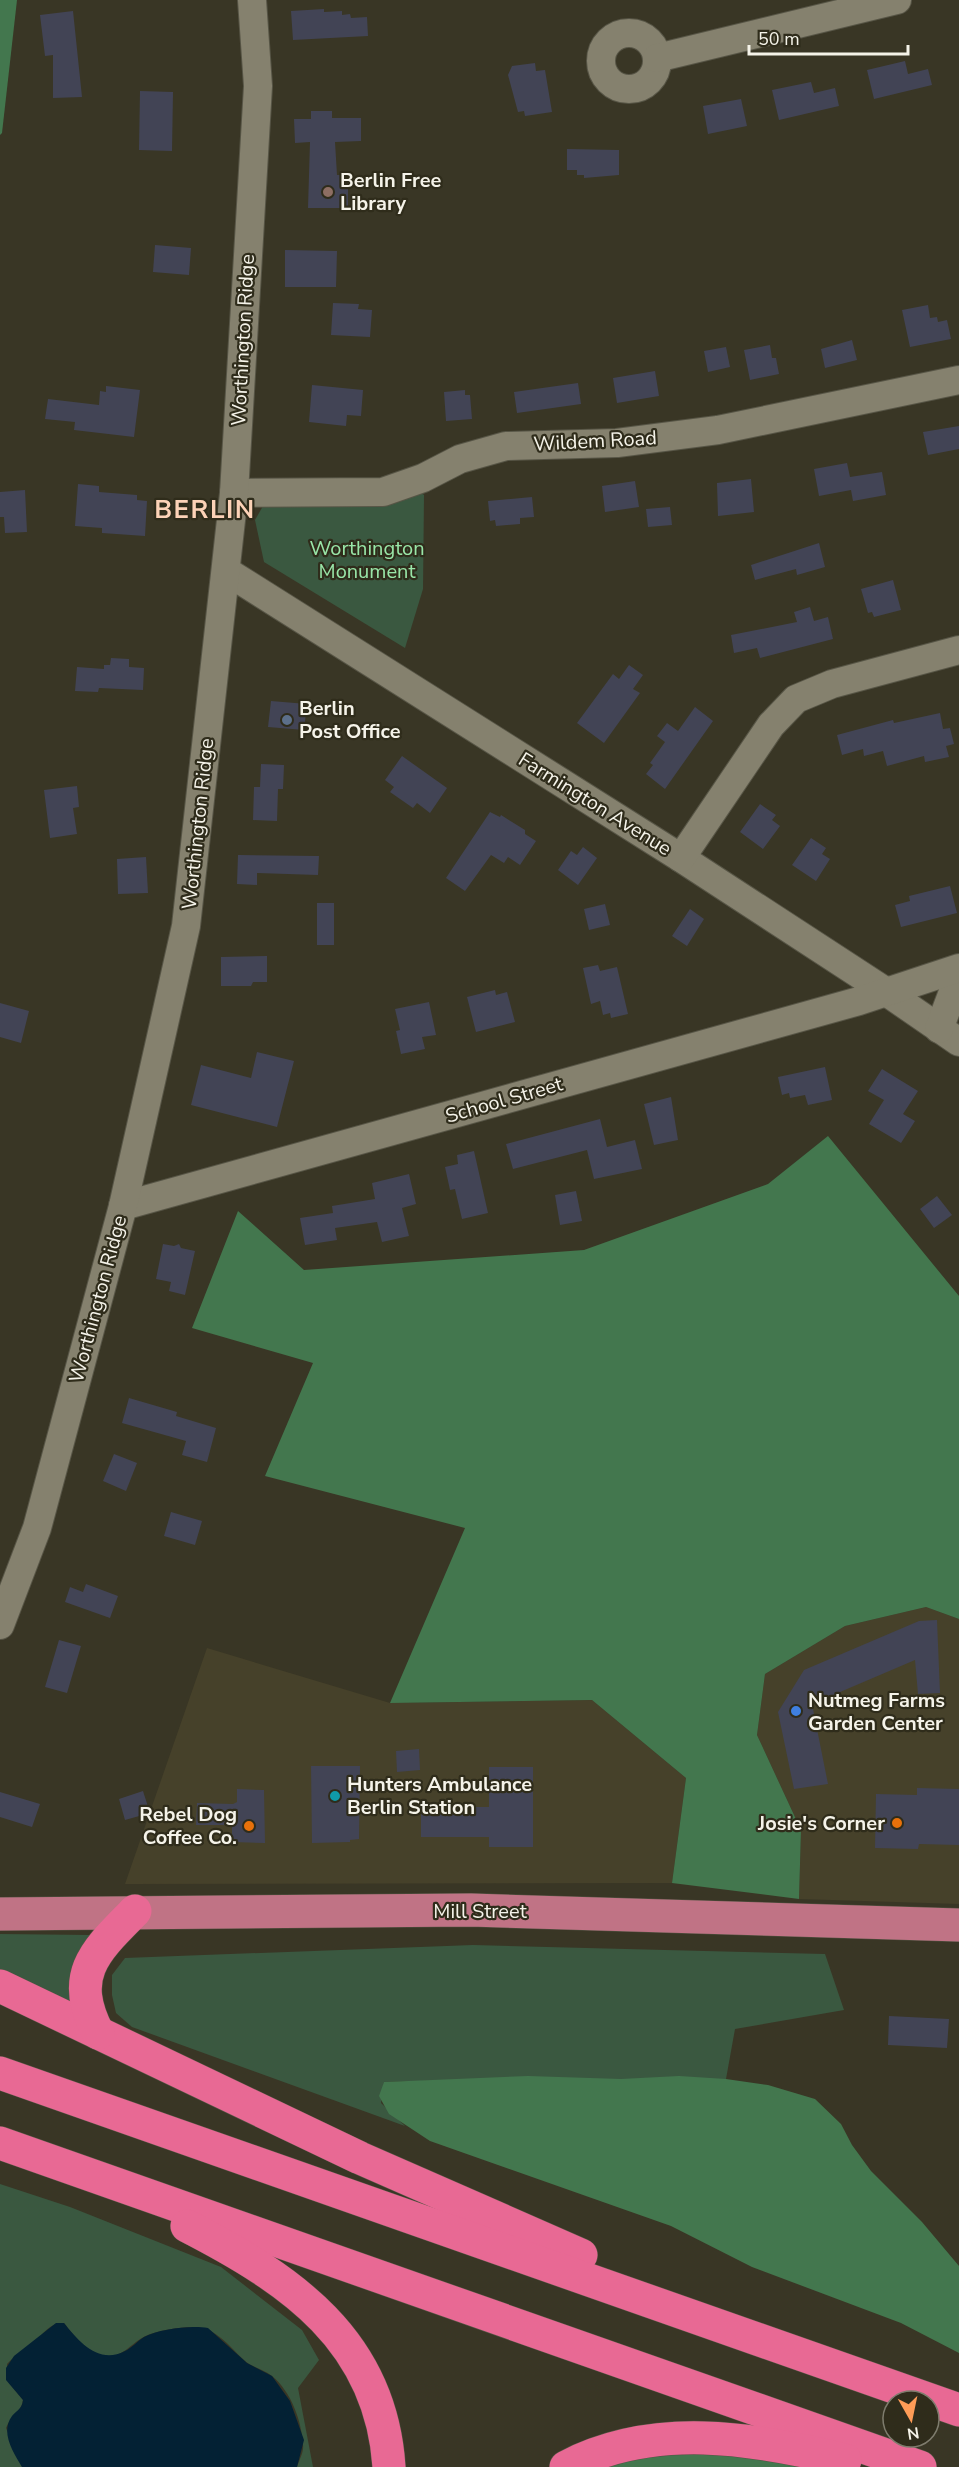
<svg xmlns="http://www.w3.org/2000/svg" width="959" height="2467" font-family="'Nunito Sans',sans-serif">
<rect width="100%" height="100%" fill="#393625"/>
<g fill="#46412a">
<path d="M926,1607l33,12v285l-160,-5 2,-69 -44,-95 8,-61 80,-48z"/>
<path d="M207,1648l183,55 202,-3 94,78 -14,105 -547,1z"/>
</g>
<g fill="#3a5840">
<path d="M415,488l9,7 -1,94 -18,59 -141,-86 -9,-42 12,-21z"/>
<path d="M0,1934l90,1 -13,71 -77,-35z"/>
<path d="M473,1945l352,9 19,56 -109,19 -9,50h-232l-110,3 -3,21 24,23 -273,-99 -16,-14 -4,-18v-20l13,-17z"/>
<path d="M0,2184l70,23 151,60 81,63 17,30 -21,28 15,79h-16c2,-7 7,-15 6,-22 -1,-23 -12,-54 -31,-69 -9,-7 -21,-9 -28,-16 -14,-13 -28,-32 -48,-33 -15,0 -41,3 -54,11 -12,7 -20,19 -36,19 -16,-1 -33,-22 -42,-34 -17,0 -22,14 -34,24 -8,6 -16,9 -23,17l2,19 14,17c-1,11 -13,17 -17,28l16,39h-22z"/>
</g>
<g fill="#43774e">
<path d="M0,0h17l-15,133 -2,2z"/>
<path d="M828,1136l131,160v323l-33,-12 -81,19 -80,48 -8,61 44,95 -2,69 -127,-16 14,-105 -94,-78 -202,3 75,-175 -200,-52 48,-113 -121,-35 46,-117 66,59 280,-20 184,-66z"/>
<path d="M528,2076l93,3 58,-3 47,3 42,6 47,14 26,25 11,21 19,26 51,51 37,44v87l-58,-30 -149,-56 -81,-41 -241,-85 -41,-27 -10,-18 5,-14z"/>
<path d="M706,2450l98,17h-201l33,-11z"/>
</g>
<path fill="#032134" d="M56,2323h8c15,19 35,42 61,28 7,-3 12,-10 19,-14 16,-8 46,-12 64,-9l39,35 25,13 18,25 14,39 -7,27h-275c-9,-15 -22,-35 -10,-51 5,-6 10,-7 11,-16l-17,-20v-12l8,-12z"/>
<g fill="#424455">
<path d="M324,9v3l18,-1v4l8,-1 1,4 16,-1 1,19 -75,4 -2,-29z"/>
<path d="M73,11l9,86 -29,1v-43l-8,1 -5,-41z"/>
<path d="M905,61l3,13 20,-5 4,16 -58,14 -7,-29z"/>
<path d="M535,63l1,8 9,-1 7,42 -27,4 -1,-5 -6,1 -10,-37 4,-9z"/>
<path d="M811,82l3,11 21,-5 4,18 -60,14 -7,-30z"/>
<path d="M140,91l33,1 -1,59 -33,-1z"/>
<path d="M741,99l6,27 -39,8 -5,-28z"/>
<path d="M311,111h21v7h29v23l-26,1 2,33h11v33h-40l2,-66 -15,1 -1,-24h17z"/>
<path d="M567,149l52,1v25l-35,3v-3h-7v-5h-10z"/>
<path d="M155,245l36,3 -2,27 -36,-3z"/>
<path d="M285,250l52,1 -1,36h-51z"/>
<path d="M333,303l26,1 -1,5 14,1 -2,27 -39,-2z"/>
<path d="M928,305l2,13 7,-1 1,5 9,-2 4,19 -41,8 -8,-37z"/>
<path d="M852,340l5,20 -32,8 -4,-19z"/>
<path d="M770,345l2,13h4l3,16 -29,6 -6,-30z"/>
<path d="M726,347l4,20 -22,5 -4,-21z"/>
<path d="M655,371l4,25 -42,7 -4,-25z"/>
<path d="M578,383l3,21 -64,9 -3,-21z"/>
<path d="M312,385l51,5 -2,26 -14,-1 -1,11 -37,-4z"/>
<path d="M106,386l34,4 -6,47 -60,-7 1,-8 -30,-3 3,-20 51,6 1,-14 6,1z"/>
<path d="M465,390v5h5l2,24 -26,2 -2,-29z"/>
<path d="M959,426v23l-31,6 -5,-23z"/>
<path d="M847,463l3,14 32,-5 4,23 -33,6 -2,-11 -32,6 -5,-27z"/>
<path d="M751,479l3,33 -36,4 -1,-33z"/>
<path d="M635,481l4,26 -34,5 -3,-26z"/>
<path d="M78,484l21,2v6l38,3v5l10,1 -2,35 -43,-3v-5l-27,-2z"/>
<path d="M25,490l2,42 -22,1 -1,-16h-4v-25z"/>
<path d="M532,497l2,20 -14,1v6l-24,2 -1,-6 -5,1 -2,-20z"/>
<path d="M670,507l2,18 -24,2 -2,-18z"/>
<path d="M819,543l6,24 -28,8 -1,-6 -41,11 -4,-15z"/>
<path d="M893,580l8,30 -27,7 -2,-5 -4,1 -7,-24z"/>
<path d="M810,607l4,14 14,-4 5,22 -73,19 -3,-10 -23,5 -3,-18 66,-13 -3,-10z"/>
<path d="M111,658l18,1v8l15,1 -1,22 -44,-2 -1,4 -23,-1 2,-24 27,2v-4h6z"/>
<path d="M629,665l14,10 -10,14 7,4 -36,50 -27,-20 36,-49 6,5z"/>
<path d="M271,701l36,3 -3,26 -36,-3z"/>
<path d="M695,707l18,14 -48,68 -19,-15 7,-9 -3,-2 15,-21 -8,-6 10,-13 11,8z"/>
<path d="M940,713l3,16 7,-1 4,16 -8,2 3,11 -24,5 -1,-6 -37,10 -4,-15 -19,5 -1,-7 -21,6 -5,-20 56,-15 1,3z"/>
<path d="M402,756l45,32 -17,25 -13,-10 -4,5 -23,-16 4,-5 -9,-7z"/>
<path d="M261,764l23,1 -1,24h-5l-1,32 -24,-1 1,-33h6z"/>
<path d="M77,786l2,21 -6,1 4,26 -27,4 -6,-48z"/>
<path d="M760,804l16,11 -4,5 8,6 -17,23 -23,-17z"/>
<path d="M490,812l10,5 1,-2 24,15v4l11,7 -16,24 -12,-8 -4,6 -13,-8 -26,36 -19,-13z"/>
<path d="M811,838l15,10 -4,6 8,5 -14,22 -24,-16z"/>
<path d="M583,847l14,11 -19,27 -20,-15 13,-19 6,4z"/>
<path d="M238,855l81,1 -1,19 -61,-2v12l-20,-1z"/>
<path d="M146,857l2,36 -30,1 -1,-35z"/>
<path d="M950,886l7,27 -56,14 -6,-22 15,-4 -1,-5z"/>
<rect x="317" y="903" width="17" height="42"/>
<path d="M605,904l5,21 -21,5 -5,-21z"/>
<path d="M690,909l14,10 -17,27 -15,-10z"/>
<path d="M267,956v26h-14l-2,4h-30v-29z"/>
<path d="M598,965l2,6 17,-4 11,47 -17,4 -1,-5 -7,2 -3,-14 -9,3 -8,-36z"/>
<path d="M495,990l1,5 11,-3 8,30 -39,10 -9,-35z"/>
<path d="M429,1002l7,33 -14,2 3,12 -24,5 -5,-23 4,-1 -5,-21z"/>
<path d="M0,1003l29,8 -8,32 -21,-6z"/>
<path d="M257,1052l37,9 -17,66 -86,-22 10,-40 50,13z"/>
<path d="M825,1067l7,33 -24,5 -3,-10 -15,3 -1,-5 -7,2 -4,-18z"/>
<path d="M882,1069l36,22 -15,23 12,7 -14,22 -32,-19 15,-24 -16,-9z"/>
<path d="M671,1097l7,43 -24,5 -10,-41z"/>
<path d="M600,1119l7,28 28,-7 7,29 -48,10 -7,-29 -74,19 -7,-25z"/>
<path d="M474,1151l14,62 -26,6 -7,-30 -5,1 -5,-23 13,-3 -1,-9z"/>
<path d="M409,1174l7,30 -14,4 7,28 -27,6 -5,-20 -42,6 2,12 -32,5 -5,-27 33,-5 -1,-7 43,-7 -3,-16z"/>
<path d="M576,1191l6,30 -22,4 -5,-30z"/>
<path d="M937,1196l15,19 -18,13 -14,-19z"/>
<path d="M163,1244l11,2 5,-2 2,4 14,3 -10,44 -16,-4 2,-9 -15,-3z"/>
<path d="M129,1398l48,14 -1,4 40,12 -9,34 -25,-7 4,-14 -64,-18z"/>
<path d="M114,1454l23,9 -11,28 -23,-10z"/>
<path d="M171,1512l31,9 -7,24 -31,-9z"/>
<path d="M86,1584l32,12 -8,22 -45,-16 5,-15 13,5z"/>
<path d="M937,1620l3,73 -22,1 -3,-34 -103,44 16,80 -34,5 -16,-77 26,-42 115,-49z"/>
<path d="M59,1640l22,6 -14,47 -22,-6z"/>
<path d="M419,1749l1,21 -23,2 -1,-21z"/>
<path d="M311,1766h49l-1,73 -9,1v2l-38,1z"/>
<path d="M489,1767h44v80h-44v-10h-68v-30h68z"/>
<path d="M917,1788l42,1v56l-40,-1 -1,5 -43,-1 1,-54 41,1z"/>
<path d="M237,1789l27,1 1,53 -33,-1v-17h-36l1,-22 36,1 4,-2z"/>
<path d="M143,1791l7,22 -25,7 -6,-21z"/>
<path d="M0,1792l40,12 -8,23 -32,-10z"/>
<path d="M889,2016l60,3 -2,29 -59,-3z"/>
</g>
<g fill="none" stroke-linecap="round" stroke-linejoin="round">
<g stroke="#575546" stroke-width="30">
<g id="minor">
<circle cx="629" cy="61" r="28"/>
<path d="M657,58l240,-58"/>
<path d="M234,493l149,-1 40,-14 37,-19 46,-13 111,-3 101,-13 241,-50"/>
<path d="M226,571l455,287 204,133 74,51"/>
<path d="M681,858l90,-133 25,-26 36,-15 127,-34"/>
<path d="M939,1029l20,-53"/>
<path d="M123,1206l736,-205 100,-33"/>
<path d="M0,1625l37,-97 86,-322 63,-280 48,-433 24,-407 -6,-86"/>
</g>
</g>
<g stroke="#575546" stroke-width="34">
<path id="major" d="M0,1914l471,-4 488,15"/>
</g>
<g stroke="#575546" stroke-width="34">
<g id="highway">
<path d="M0,1986l360,172 221,97"/>
<path d="M98,2033c-30,-58 -3,-82 37,-122"/>
<path d="M0,2073l959,337"/>
<path d="M0,2143l920,324"/>
<path d="M187,2226c103,53 194,114 202,241"/>
<path d="M566,2467c88,-46 186,-29 279,-7"/>
</g>
</g>
<use href="#minor" stroke="#85816e" stroke-width="28"/>
<use href="#major" stroke="#c07385" stroke-width="33"/>
<use href="#highway" stroke="#e86994" stroke-width="33"/>
</g>
<circle fill="#8d6e63" stroke="#2f2c1b" stroke-width="2" cx="328" cy="192" r="6"/>
<circle fill="#5c6f8a" stroke="#2f2c1b" stroke-width="2" cx="287" cy="720" r="6"/>
<circle fill="#3f7fe0" stroke="#2f2c1b" stroke-width="2" cx="796" cy="1711" r="6"/>
<circle fill="#0f9aa8" stroke="#2f2c1b" stroke-width="2" cx="335" cy="1796" r="6"/>
<g fill="#e8710a" stroke="#2f2c1b" stroke-width="2">
<circle cx="897" cy="1823" r="6"/>
<circle cx="249" cy="1826" r="6"/>
</g>
<g text-anchor="middle" dominant-baseline="central" stroke-width="4.5" stroke-linejoin="round" paint-order="stroke">
<g font-size="20" font-weight="bold" fill="#f5f3e9" stroke="#2f2c1b" text-anchor="start">
<text x="340" y="180">Berlin Free<tspan x="340" dy="23">Library</tspan></text>
<text x="299" y="708">Berlin<tspan x="299" dy="23">Post Office</tspan></text>
<text x="808" y="1700">Nutmeg Farms<tspan x="808" dy="23">Garden Center</tspan></text>
<text x="347" y="1784">Hunters Ambulance<tspan x="347" dy="23">Berlin Station</tspan></text>
<text x="237" y="1814" text-anchor="end">Rebel Dog<tspan x="237" dy="23">Coffee Co.</tspan></text>
<text x="885" y="1823" text-anchor="end">Josie's Corner</text>
</g>
<g font-size="20" fill="#f5f3e9" stroke="#2f2c1b">
<text transform="translate(243 340) rotate(-87)">Worthington Ridge</text>
<text transform="translate(595 441) rotate(-3)">Wildem Road</text>
<text transform="translate(595 804) rotate(32)">Farmington Avenue</text>
<text transform="translate(198 824) rotate(-84)">Worthington Ridge</text>
<text transform="translate(504 1100) rotate(-16)">School Street</text>
<text transform="translate(98 1299) rotate(-75)">Worthington Ridge</text>
<text x="480" y="1911">Mill Street</text>
</g>
<g font-size="20" fill="#99e6a8" stroke="#2f2c1b">
<text x="367" y="548">Worthington<tspan x="367" dy="23">Monument</tspan></text>
</g>
<g font-size="26" font-weight="bold" letter-spacing="1.5" fill="#fcd2b7" stroke="#2f2c1b">
<text x="205" y="509">BERLIN</text>
</g>
</g>
<g transform="translate(911 2419) rotate(171)"><circle r="28" fill="#2f2c1b" stroke="#7e7c6d" stroke-width="1.5"/>
<path d="M0-4.5L10 22L0 15L-10 22Z" fill="#fe9c57"/>
<text y="-9" font-size="16" font-weight="bold" text-anchor="middle" fill="#f5f3e9">N</text>
</g>
<path d="M749 45v9h159v-9" fill="none" stroke="#f5f3e9" stroke-width="3"/>
<text x="758" y="45" font-size="18" fill="#f5f3e9" stroke="#2f2c1b" stroke-width="4.5" paint-order="stroke">50 m</text>
</svg>
